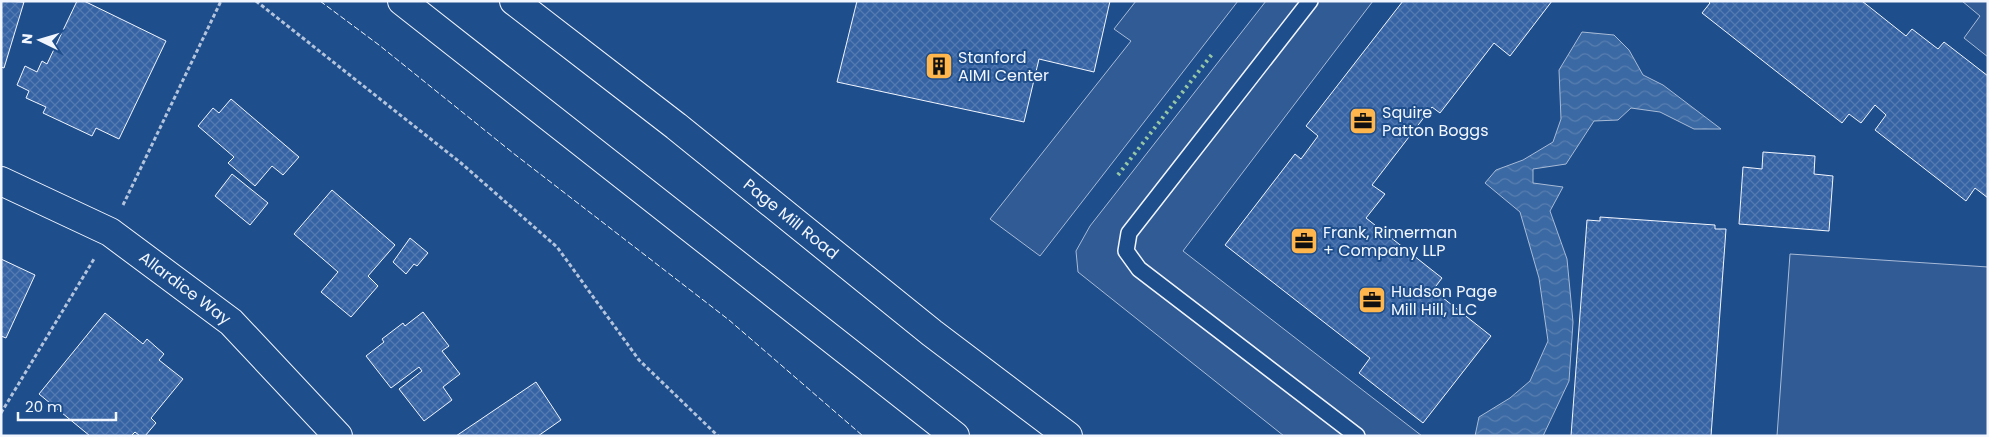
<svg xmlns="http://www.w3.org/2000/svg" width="1989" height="437" font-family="Poppins,sans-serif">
<defs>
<pattern id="water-waves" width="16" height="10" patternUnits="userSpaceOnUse" patternTransform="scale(1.25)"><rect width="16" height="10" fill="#3b69a3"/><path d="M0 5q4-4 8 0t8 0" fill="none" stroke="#587fb1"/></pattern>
<pattern id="building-cross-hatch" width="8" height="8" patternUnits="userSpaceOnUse" patternTransform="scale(1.25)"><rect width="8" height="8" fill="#3563a3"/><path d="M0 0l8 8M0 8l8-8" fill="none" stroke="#537ab1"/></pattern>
</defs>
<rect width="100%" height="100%" fill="#1f4e8c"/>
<g fill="#305b95" stroke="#a8bbd7">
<path d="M1136,1h102l-198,255 -50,-37 141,-178 -17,-12z"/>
<path d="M1266,1h107l-190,250 239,185h-138l-206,-164 -2,-21 14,-25z"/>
<path d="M1962,1h26v56l-24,-19 16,-22z"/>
<path d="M1790,254l198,13v169h-211z"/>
</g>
<path fill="url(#water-waves)" stroke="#a8bbd7" d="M1582,32l32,3 15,15 14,25 20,10 58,44h-27l-34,-17 -29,-4 -13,12 -24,1 -28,43 -33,5v14l30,4 -13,24 17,48 6,63 -4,59 -26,55h-68l4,-19 31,-19 20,-17 18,-40 -9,-63 -19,-66 -35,-29 11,-13 27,-10 30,-18 8,-23 -2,-49z"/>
<g fill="url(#building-cross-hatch)" stroke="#f2f6ff">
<path d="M1,1l23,1 -20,66 -3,-1z"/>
<path d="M77,1h7l82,40 -47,98 -23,-11 -4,8 -49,-23 3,-6 -20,-9 3,-7 -12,-6 8,-19 12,6 5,-11 5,3z"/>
<path d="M857,1h253l-16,71 -55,-13 -15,63 -187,-40z"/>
<path d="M1403,1h149l-42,55 -16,-13 -54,70 -8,-6 -60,78 13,9 -19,24 76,60 -9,12 58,46 -68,87 -64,-50 11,-15 -145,-113 70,-91 6,5 17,-23 -12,-10z"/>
<path d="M1708,1h154l44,35 6,-7 26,20 6,-7 44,34v122l-13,-10 -9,13 -91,-71 11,-15 -11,-10 -14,18 -12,-9 -7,9 -140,-110 8,-10z"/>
<path d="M231,99l68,58 -16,18 -11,-9 -17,20 -27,-23 6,-6 -36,-31 15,-18 6,5z"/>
<path d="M1763,152l52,4 -1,18 19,2 -4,55 -90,-7 4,-57 19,2z"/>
<path d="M232,174l36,29 -18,22 -35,-29z"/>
<path d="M332,190l63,55 -27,31 10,10 -27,31 -30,-25 17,-20 -44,-38z"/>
<path d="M1600,217l115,8v4h11l-15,207h-140l16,-216 13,1z"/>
<path d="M410,238l18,15 -11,13 -3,-2 -8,10 -13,-12z"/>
<path d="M1,259l34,16 -29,63 -5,-2z"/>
<path d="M423,312l26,34 -7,5 18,23 -17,13 9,13 -28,21 -25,-32 23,-18 -3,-4 -28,21 -25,-32 18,-14 -2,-3 21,-16 2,3z"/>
<path d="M105,313l38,31 4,-5 17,15 -5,6 24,19 -32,39 5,5 -11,13h-5l-5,-4 -4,4h-41l-51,-42z"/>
<path d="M536,382l25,38 -23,16h-82z"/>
</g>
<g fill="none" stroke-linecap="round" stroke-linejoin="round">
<g stroke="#f2f6ff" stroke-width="18">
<path id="lane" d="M1310,1l-181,232 -3,18 13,18 218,167"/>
</g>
<g stroke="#f2f6ff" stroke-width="30">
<path id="street" d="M1,181l109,51 121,90 107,114"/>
</g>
<g stroke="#f2f6ff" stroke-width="30">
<g id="primary">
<path d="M402,1l553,435"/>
<path d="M514,1l162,125 256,207 136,103"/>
</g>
</g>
<g stroke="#b3c4dc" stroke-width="3" stroke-dasharray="4 2.5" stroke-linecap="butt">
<path d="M256,1l205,162 96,84 82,113 79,76"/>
<path d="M123,205l98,-204"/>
<path d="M1,413l93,-154"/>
</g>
<use href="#lane" stroke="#1f4e8c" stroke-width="15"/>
<use href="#street" stroke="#1f4e8c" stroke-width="28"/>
<use href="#primary" stroke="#1f4e8c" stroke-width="28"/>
<path stroke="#97c8a6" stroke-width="4" stroke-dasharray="2.5 4" stroke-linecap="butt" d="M1118,175l95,-122"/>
<path stroke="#f2f6ff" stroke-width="1" stroke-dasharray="6 2.5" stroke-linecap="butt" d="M320,1l59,44 134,108 216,167 134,116"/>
</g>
<defs>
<g id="building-square" transform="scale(1.4375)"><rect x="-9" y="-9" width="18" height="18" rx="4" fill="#ffb74d" stroke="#1f4e8c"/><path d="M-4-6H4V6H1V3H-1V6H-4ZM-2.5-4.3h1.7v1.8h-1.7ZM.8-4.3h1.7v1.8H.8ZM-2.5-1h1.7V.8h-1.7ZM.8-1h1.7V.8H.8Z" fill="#111"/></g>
<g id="office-square" transform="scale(1.4375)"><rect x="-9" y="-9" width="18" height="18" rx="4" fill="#ffb74d" stroke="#1f4e8c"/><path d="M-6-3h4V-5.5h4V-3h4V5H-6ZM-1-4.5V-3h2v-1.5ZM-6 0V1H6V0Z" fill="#111"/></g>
</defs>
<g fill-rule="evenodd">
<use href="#building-square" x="939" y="66"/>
<use href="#office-square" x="1363" y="121"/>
<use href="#office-square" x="1304" y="241"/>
<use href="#office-square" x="1372" y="300"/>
</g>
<g text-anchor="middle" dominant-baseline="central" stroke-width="4" stroke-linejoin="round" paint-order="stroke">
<g font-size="16" fill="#f2f6ff" stroke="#1f4e8c" text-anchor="start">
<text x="958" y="57">Stanford<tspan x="958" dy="18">AIMI Center</tspan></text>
<text x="1382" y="112">Squire<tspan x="1382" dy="18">Patton Boggs</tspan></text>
<text x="1323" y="232">Frank, Rimerman<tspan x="1323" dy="18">+ Company LLP</tspan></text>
<text x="1391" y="291">Hudson Page<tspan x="1391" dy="18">Mill Hill, LLC</tspan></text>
</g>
<g font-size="16" fill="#f2f6ff" stroke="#1f4e8c">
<text transform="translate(791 219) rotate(39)">Page Mill Road</text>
<text transform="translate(185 288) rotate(37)">Allardice Way</text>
</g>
</g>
<rect width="1989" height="437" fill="none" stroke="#f2f6ff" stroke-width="5"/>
<g transform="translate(40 40) rotate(275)" stroke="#1f4e8c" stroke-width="4" paint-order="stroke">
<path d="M0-4L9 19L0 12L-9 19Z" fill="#f2f6ff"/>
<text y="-8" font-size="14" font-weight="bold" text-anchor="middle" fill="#f2f6ff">N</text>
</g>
<path d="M18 412v8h98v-8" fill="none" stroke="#f2f6ff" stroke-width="2.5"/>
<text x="25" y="412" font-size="15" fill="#f2f6ff" stroke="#1f4e8c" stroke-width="4" paint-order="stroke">20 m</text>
</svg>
